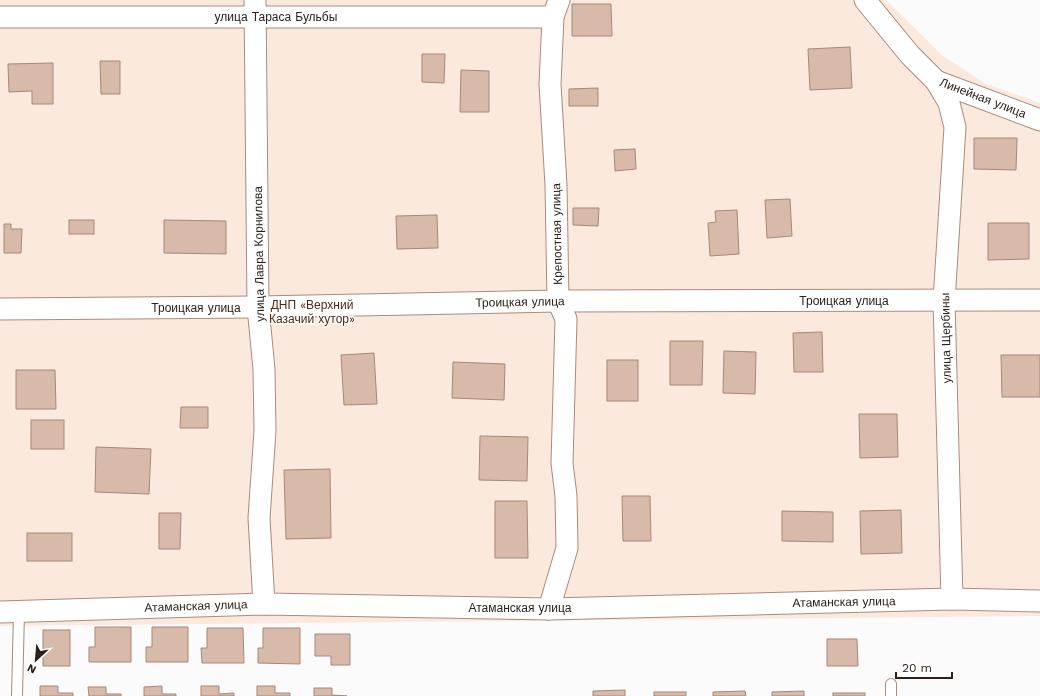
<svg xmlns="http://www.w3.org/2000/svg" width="1040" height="696" font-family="'Work Sans',sans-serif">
<rect width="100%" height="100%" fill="#fbfbfb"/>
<path fill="#fce9de" d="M0,0h886l57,56 43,28 54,19v513l-1040,10z"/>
<g fill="#d8baaa" stroke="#a48878">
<path d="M572,4h39l1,32h-40z"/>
<path d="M850,47l2,41 -42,2 -2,-41z"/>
<path d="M422,54h23l-1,29 -22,-1z"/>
<path d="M100,61h20v33h-19z"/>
<path d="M53,63v41h-21v-13l-23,1 -1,-28z"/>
<path d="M461,70l28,1v41h-29z"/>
<path d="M598,88v18h-29v-17z"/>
<path d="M974,138h43l-1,32 -42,-1z"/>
<path d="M635,149l1,20 -21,2 -1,-21z"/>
<path d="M790,199l2,37 -25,2 -2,-38z"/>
<path d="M573,208h26l-1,18 -25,-1z"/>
<path d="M737,210l2,44 -29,2 -2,-33 8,-1 -1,-11z"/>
<path d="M437,215l1,33 -41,1 -1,-33z"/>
<rect x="69" y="220" width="25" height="14"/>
<path d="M164,220l62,1v33l-62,-1z"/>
<path d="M988,223h41v36l-41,1z"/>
<path d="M4,224h7v5h11l-1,24h-17z"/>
<path d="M822,332l1,40h-29l-1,-39z"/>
<path d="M670,341h33l-1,44h-32z"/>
<path d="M724,351l32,1 -1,42 -32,-1z"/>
<path d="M374,353l3,51 -33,1 -3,-50z"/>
<path d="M1001,355h39v42h-38z"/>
<rect x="607" y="360" width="31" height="41"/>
<path d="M453,362l52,2 -1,36 -52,-2z"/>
<path d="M16,370h39l1,39h-40z"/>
<path d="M181,407h27v21h-28z"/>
<path d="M859,414h38l1,43 -38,1z"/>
<rect x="31" y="420" width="33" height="29"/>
<path d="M480,436l48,1 -1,44 -48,-1z"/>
<path d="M96,447l55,2 -2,45 -54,-2z"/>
<path d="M330,469l1,69 -45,1 -2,-69z"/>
<path d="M622,496h28l1,45h-28z"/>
<path d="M495,501h32l1,57h-33z"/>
<path d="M901,510l1,43 -41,1 -1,-43z"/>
<path d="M782,511l51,1v30l-51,-1z"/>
<path d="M159,513h22l-1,36h-21z"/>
<rect x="27" y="533" width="45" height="28"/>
<path d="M95,627h36v35h-42v-15h6z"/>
<path d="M152,627h36v35h-42v-15h6z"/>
<path d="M207,628h36l1,35h-42l-1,-15h6z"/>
<path d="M263,628h37v36l-42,-1v-15h5z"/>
<rect x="43" y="630" width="27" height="36"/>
<path d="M315,634h35v31h-19v-9h-16z"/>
<path d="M827,639h30l1,27h-31z"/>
<path d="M40,686h18v7h15v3h-33z"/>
<path d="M162,686v8h14v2h-32v-9z"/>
<path d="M201,686h18v8l15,-1v3h-33z"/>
<path d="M257,686h18v7h15v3h-33z"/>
<path d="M88,687h18v7h15v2h-32z"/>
<path d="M314,688h18v7l15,1h-33z"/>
<path d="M625,690v6h-32v-5z"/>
<path d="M745,691l1,5h-33v-4z"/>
<path d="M804,691v5h-32v-4z"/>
<rect x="654" y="692" width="32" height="4"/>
<rect x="833" y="693" width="32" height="3"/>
</g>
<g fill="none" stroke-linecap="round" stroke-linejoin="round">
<g stroke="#a88c7c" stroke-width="12">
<g id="lane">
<path d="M17,696l2,-84"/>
<path d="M891,696v-12"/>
</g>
</g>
<g stroke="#a88c7c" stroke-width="23">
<g id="street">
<path d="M255,0l3,307 6,62 1,62 -6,87 5,86"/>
<path d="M865,0l45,55 26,26 104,39"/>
<path d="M0,17h553"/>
<path d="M936,81l13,22 6,24 -11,174 8,298"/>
<path d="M0,309l258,-2 300,-6 482,-1"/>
<path d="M549,609l18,-61 -1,-52 -4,-33 4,-144 -8,-18 -2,-116 -6,-101 3,-67 6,-17"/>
<path d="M0,612l264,-8 285,5 403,-10 88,2"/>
</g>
</g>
<use href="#lane" stroke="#fff" stroke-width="10"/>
<use href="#street" stroke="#fff" stroke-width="21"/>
</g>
<g text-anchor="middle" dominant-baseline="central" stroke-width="3" stroke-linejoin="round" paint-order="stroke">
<g font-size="12" fill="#2c211a" stroke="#fff">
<text x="276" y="17">улица Тараса Бульбы</text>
<text transform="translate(983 98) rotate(21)">Линейная улица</text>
<text transform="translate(557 234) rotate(-91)">Крепостная улица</text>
<text transform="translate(259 254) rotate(-91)">улица Лавра Корнилова</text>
<text x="844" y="301">Троицкая улица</text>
<text transform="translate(520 302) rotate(-1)">Троицкая улица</text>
<text x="196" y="308">Троицкая улица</text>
<text transform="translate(946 338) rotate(-91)">улица Щербины</text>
<text transform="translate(844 602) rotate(-1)">Атаманская улица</text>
<text transform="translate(196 606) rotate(-2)">Атаманская улица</text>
<text x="520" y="608">Атаманская улица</text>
</g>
<g font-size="12" fill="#51290f" stroke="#fff">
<text x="312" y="305">ДНП «Верхний<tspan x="312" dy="14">Казачий хутор»</tspan></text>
</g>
</g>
<g transform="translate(36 660) rotate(206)" stroke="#ffffff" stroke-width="3" paint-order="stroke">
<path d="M0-3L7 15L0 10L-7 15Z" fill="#2c211a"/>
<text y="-6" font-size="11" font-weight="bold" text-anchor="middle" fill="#2c211a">N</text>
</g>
<path d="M896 672v6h56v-6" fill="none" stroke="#2c211a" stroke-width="2"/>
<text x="902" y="672" font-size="12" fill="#2c211a" stroke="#ffffff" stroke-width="3" paint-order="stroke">20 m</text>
</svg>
